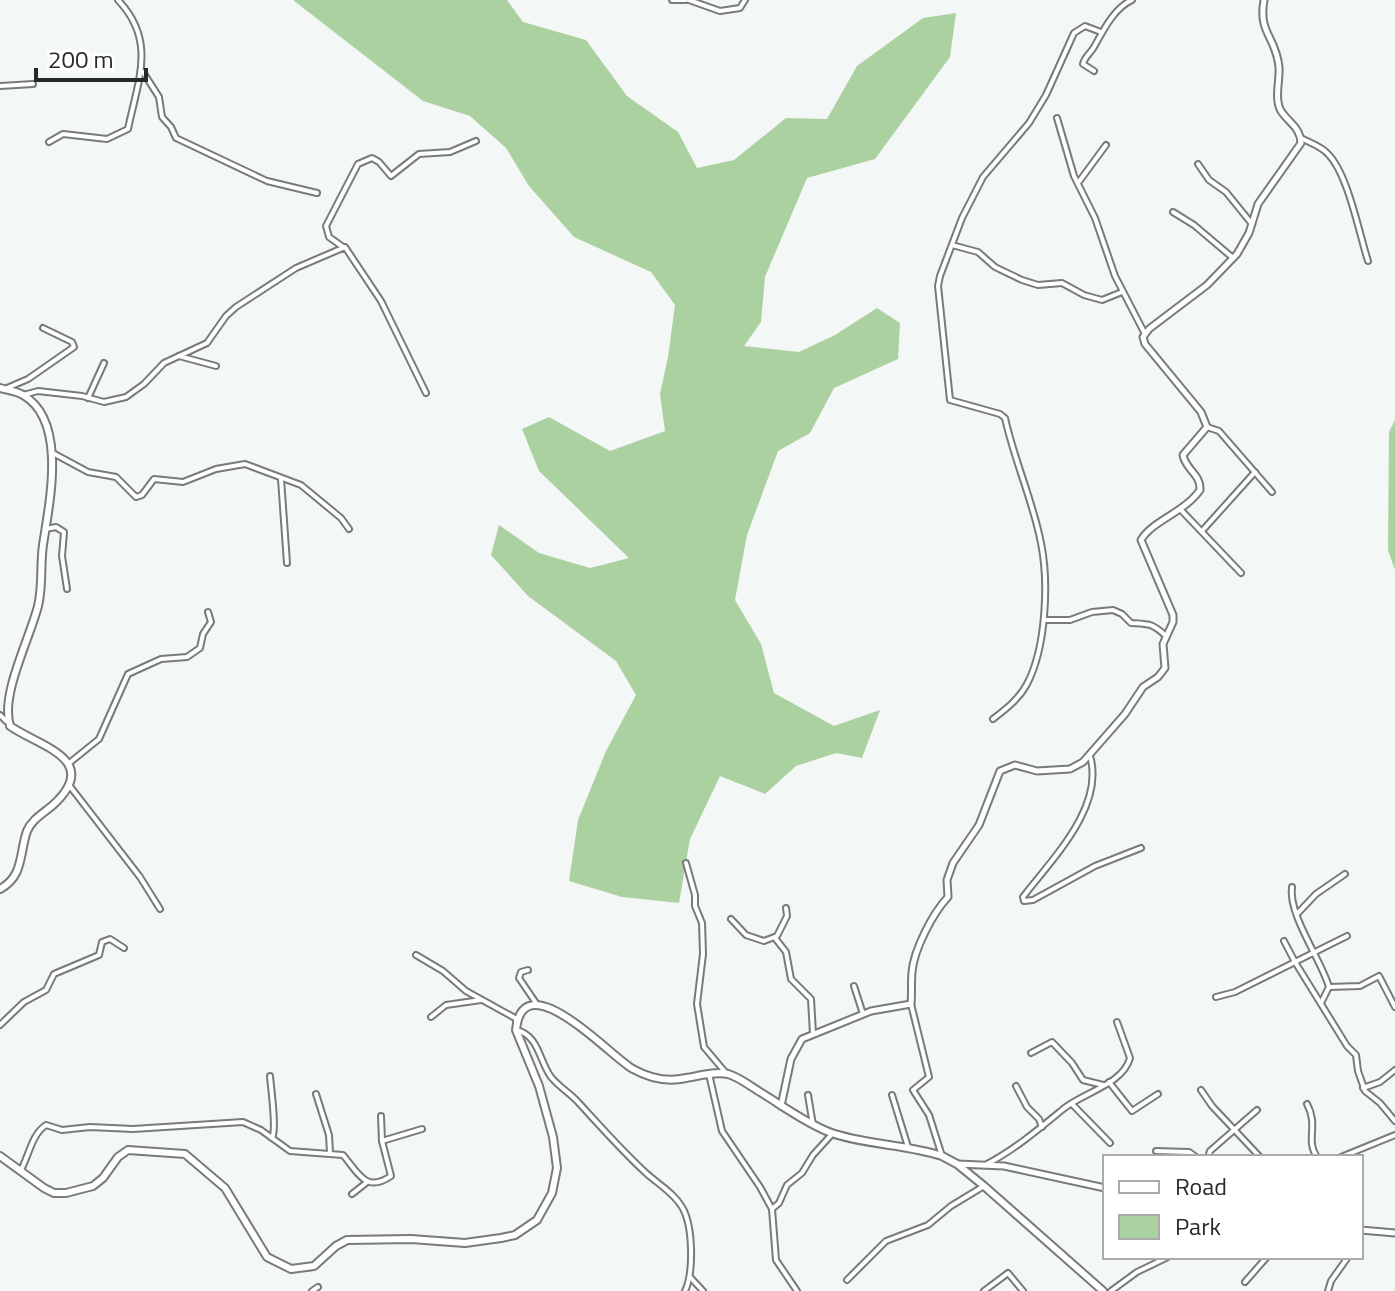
<svg xmlns="http://www.w3.org/2000/svg" width="1395" height="1291" font-family="'Titillium Web',sans-serif">
<rect width="100%" height="100%" fill="#f3f7f6"/>
<g fill="#acd1a0">
<path d="M293,0h214l16,22 63,18 41,56 51,36 19,36 37,-8 52,-42 41,1 30,-53 66,-48 33,-5 -6,44 -75,102 -68,19 -42,99 -4,45 -17,24 55,6 36,-17 42,-27 23,15 -2,36 -64,29 -24,45 -32,18 -31,84 -12,65 26,44 13,49 60,33 46,-16 -18,48 -26,-5 -40,13 -31,28 -45,-18 -30,63 -11,64 -57,-6 -53,-16 9,-61 28,-69 30,-56 -20,-34 -88,-65 -37,-41 8,-30 40,28 51,15 39,-10 -90,-87 -17,-42 27,-12 61,34 55,-20 -5,-37 8,-37 7,-52 -24,-33 -77,-35 -45,-51 -23,-38 -36,-32 -47,-15z"/>
<path d="M1395,420v150l-7,-20 1,-118z"/>
</g>
<g fill="none" stroke-linecap="round" stroke-linejoin="round">
<g stroke="#777b7a" stroke-width="8">
<g id="minor">
<path d="M672,0h14"/>
<path d="M689,0l31,11 20,-3 5,-8"/>
<path d="M1094,71l-11,-7c2,-8 7,-10 11,-17 9,-16 20,-39 38,-47"/>
<path d="M143,72l16,25 3,20 9,10 5,11 91,43 50,12"/>
<path d="M0,86l33,-2"/>
<path d="M1057,118l17,58 21,42 20,58 30,58"/>
<path d="M1301,138c9,5 20,8 27,16 20,20 31,79 40,107"/>
<path d="M49,142l14,-8 44,5 21,-10c10,-49 29,-88 -10,-129"/>
<path d="M1198,164l11,16 17,12 26,32"/>
<path d="M1078,183l28,-38"/>
<path d="M1173,212l21,13 39,33"/>
<path d="M952,245l26,7 17,15 27,13 16,5 24,-2 22,12 18,5 20,-8"/>
<path d="M343,247l-14,-10 -3,-11 32,-62 14,-6 7,4 12,14 28,-22 31,-2 26,-11"/>
<path d="M179,356l37,10"/>
<path d="M7,388l21,-9 46,-32 -2,-5 -29,-14"/>
<path d="M23,395l15,-4 44,5 22,6 22,-5 18,-13 20,-21 43,-20 19,-27 10,-9 60,-39 49,-21 36,54 45,92"/>
<path d="M88,398l16,-35"/>
<path d="M1207,427l12,4 53,61"/>
<path d="M51,452l37,20 28,5 20,20 6,-2 12,-16 29,3 33,-13 29,-5 56,21 40,33 8,11"/>
<path d="M281,479l6,84"/>
<path d="M1181,510l60,63"/>
<path d="M46,529l10,-2 8,5 -2,24 5,33"/>
<path d="M1202,531l53,-59"/>
<path d="M1044,620h26l22,-8 21,-2 9,4 9,9c18,1 21,0 35,13"/>
<path d="M0,715l6,6"/>
<path d="M993,719c13,-10 26,-20 34,-35 19,-36 22,-101 14,-141 -8,-42 -27,-83 -36,-125l-5,-4 -50,-14 -12,-114 2,-10 22,-58 21,-41 46,-54 17,-28 28,-62 11,-7 16,6"/>
<path d="M1090,756c15,51 -38,103 -67,141l1,4 9,-1 62,-34 46,-18"/>
<path d="M68,764l31,-25 29,-65 33,-15 26,-2 13,-9 3,-14 8,-12 -3,-10"/>
<path d="M69,785l71,92 20,32"/>
<path d="M686,863l9,32v11l7,17 1,31 -6,50 7,43 22,26"/>
<path d="M1292,887c-4,28 29,72 37,100l-8,16"/>
<path d="M1298,913l18,-19 29,-20"/>
<path d="M731,919l15,16 18,6 13,-5 10,-20 -1,-8"/>
<path d="M775,938l11,14 5,27 20,20 2,35"/>
<path d="M1284,941l11,21 52,84 9,9 2,16 7,20 15,12 15,18"/>
<path d="M416,955l27,16 23,20 49,27 2,4"/>
<path d="M528,970l-7,2 -2,6 17,25"/>
<path d="M854,986l9,28"/>
<path d="M1329,987l31,-1 19,-10 16,31"/>
<path d="M1216,997l19,-5 112,-56"/>
<path d="M911,1004l18,73 -16,13 16,25 13,41"/>
<path d="M431,1017l15,-12 35,-5"/>
<path d="M0,1025l24,-23 22,-12 8,-16 45,-19 3,-13 8,-3 14,9"/>
<path d="M516,1030c23,5 23,31 35,47 8,10 19,16 27,25 23,25 44,49 68,71 12,11 28,20 36,34 11,18 12,65 3,84"/>
<path d="M1031,1053l21,-11 20,21 11,17 20,5"/>
<path d="M709,1074l13,57 38,56 12,22"/>
<path d="M270,1076c1,13 7,54 2,62"/>
<path d="M1109,1082l23,29 26,-17"/>
<path d="M1016,1086l11,21 12,12 3,8"/>
<path d="M1363,1088l17,-6 15,-12"/>
<path d="M1201,1090l11,16 48,51"/>
<path d="M316,1094l13,41 1,18"/>
<path d="M808,1095l5,30"/>
<path d="M892,1095l16,52"/>
<path d="M1072,1104l38,39"/>
<path d="M1307,1104c12,22 -2,36 10,53"/>
<path d="M382,1141l40,-12"/>
<path d="M1156,1151l33,1 7,5"/>
<path d="M1208,1157l2,-6 47,-41"/>
<path d="M1341,1157l54,-22"/>
<path d="M987,1164c27,-14 52,-35 75,-54 19,-17 61,-25 68,-52l-13,-36"/>
<path d="M21,1170c8,-15 11,-36 25,-45l16,5 28,-3 43,2 110,-7 18,8 29,21 53,4c16,19 23,38 48,21l-9,-35 -1,-25"/>
<path d="M352,1194l14,-11"/>
<path d="M690,1277l13,14"/>
<path d="M847,1280l39,-39 42,-16 23,-19 33,-20"/>
<path d="M1245,1282l22,-25"/>
<path d="M312,1291l6,-4"/>
<path d="M797,1291l-21,-31 -4,-51 7,-6 8,-18 15,-12 11,-18 20,-22"/>
<path d="M984,1291l24,-18 15,18"/>
<path d="M1111,1291l26,-19 31,-15"/>
<path d="M1328,1291l3,-10 17,-24"/>
</g>
</g>
<g stroke="#777b7a" stroke-width="9">
<g id="tertiary">
<path d="M781,1106l10,-47 11,-20 69,-28 40,-7c1,-10 0,-21 1,-32 2,-23 21,-59 36,-75l-1,-17 6,-17 26,-38 21,-54 15,-6 22,6 33,-2 13,-7 42,-48 18,-27 15,-10 7,-9 -2,-24 10,-22v-7l-32,-75c12,-20 43,-27 59,-50 1,-16 -15,-21 -17,-35l24,-28 -6,-15 -56,-68 -2,-7 6,-8 58,-44 30,-31 12,-21 9,-29 43,-61c-1,-16 -12,-20 -20,-32 -7,-12 -1,-31 -2,-44 -3,-31 -21,-33 -15,-67"/>
<path d="M957,1164l47,2 101,22"/>
<path d="M1361,1230l34,3"/>
</g>
</g>
<g stroke="#777b7a" stroke-width="10">
<g id="secondary">
<path d="M0,388c7,2 17,3 23,7 45,26 26,109 20,150 -3,20 0,41 -5,61 -8,32 -38,89 -28,120 28,20 93,33 43,79 -9,8 -21,14 -26,26 -8,23 -3,45 -27,58"/>
<path d="M0,1156l44,32 10,5h12l27,-7 10,-8 15,-21 10,-7 57,4 40,34 42,69 24,12 23,-3 22,-20 11,-6 64,-1 54,4 36,-5 14,-3 22,-15 15,-27 5,-25 -4,-31 -14,-51 -23,-56c7,-70 96,28 117,39 16,9 35,13 53,9 13,-2 28,-7 42,-4 11,3 22,12 32,18 23,14 44,30 69,40 35,13 77,12 113,24l15,8 27,22 119,105"/>
</g>
</g>
<use href="#minor" stroke="#fff" stroke-width="4"/>
<use href="#tertiary" stroke="#fff" stroke-width="5"/>
<use href="#secondary" stroke="#fff" stroke-width="6"/>
</g>
<rect x="1103" y="1155" width="260" height="104" fill="#ffffff" stroke="#a9aaa9" stroke-width="2"/>
<rect x="1119" y="1181" width="40" height="12" fill="#ffffff" stroke="#a9aaa9" stroke-width="2"/>
<text x="1175" y="1195" font-size="24" fill="#282a29">Road</text>
<rect x="1119" y="1215" width="40" height="24" fill="#acd1a0" stroke="#a9aaa9" stroke-width="2"/>
<text x="1175" y="1235" font-size="24" fill="#282a29">Park</text>
<path d="M36 68v12h110v-12" fill="none" stroke="#282a29" stroke-width="4"/>
<text x="48" y="68" font-size="24" fill="#282a29" stroke="#ffffff" stroke-width="6" paint-order="stroke">200 m</text>
</svg>
